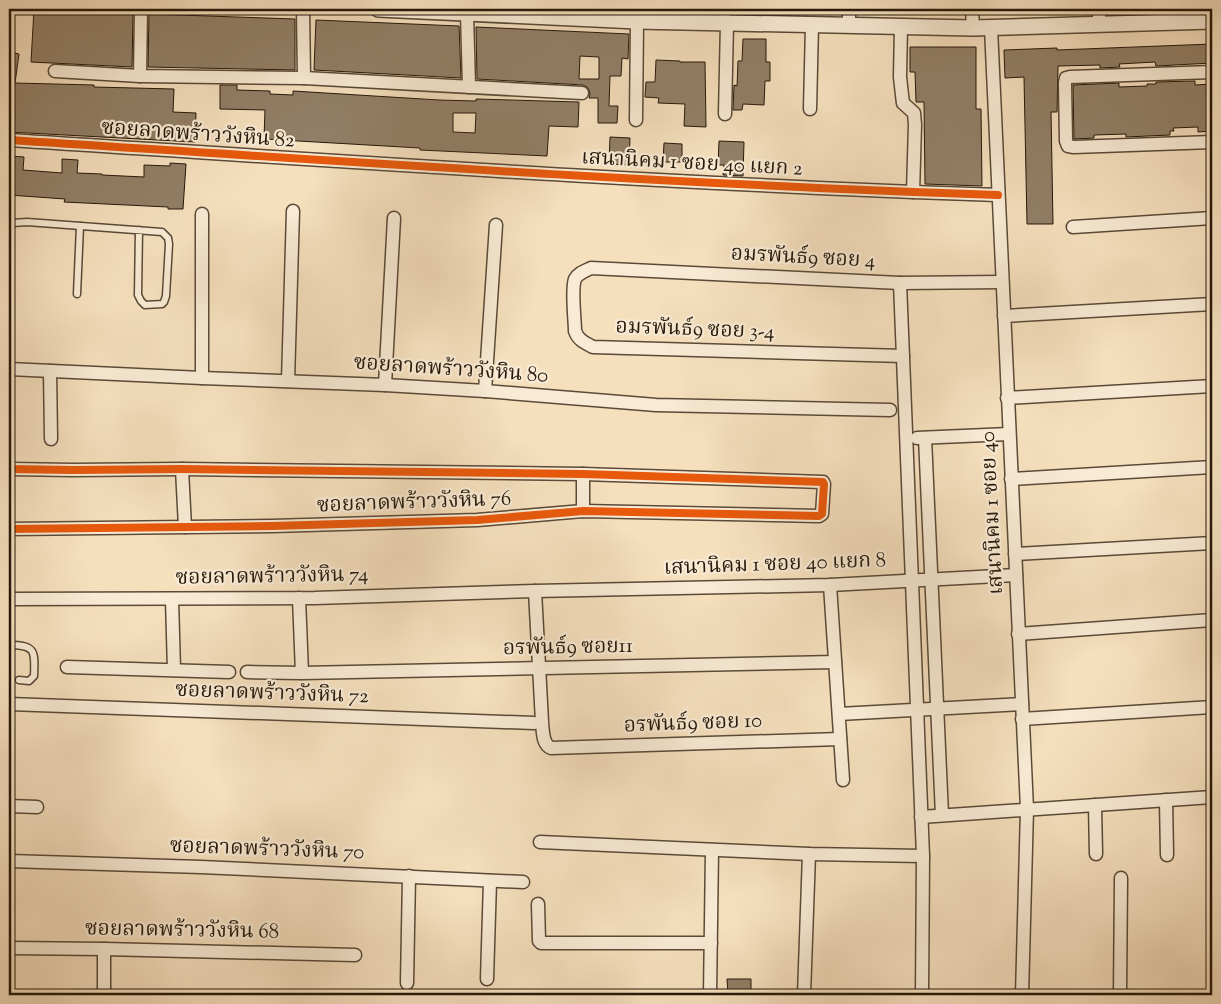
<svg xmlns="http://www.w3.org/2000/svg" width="1221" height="1004" font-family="'Sorts Mill Goudy','Noto Serif Thai',serif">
<rect width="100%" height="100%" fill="#f5dfbd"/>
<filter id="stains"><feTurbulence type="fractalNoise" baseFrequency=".004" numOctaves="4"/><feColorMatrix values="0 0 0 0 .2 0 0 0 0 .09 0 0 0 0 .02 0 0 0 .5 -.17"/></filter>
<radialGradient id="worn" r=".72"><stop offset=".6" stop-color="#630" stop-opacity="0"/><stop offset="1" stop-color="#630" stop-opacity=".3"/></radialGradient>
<g fill="#927f67" stroke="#26180a" fill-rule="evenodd">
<path d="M34,9l99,4 -1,54 -101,-5z"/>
<path d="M149,14l146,5v51l-147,-3z"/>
<path d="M316,20l143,6 2,52 -147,-8z"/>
<path d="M476,27l153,7 -1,25 -6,-1 -1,18h-11l-1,30h9l-1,17h-19v-25h-9l1,-4 -1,-4 -2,-3 -4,-2 -106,-6zM580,56l19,1v22h-20z"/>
<path d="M743,39h23v23h4v19h-5l-1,24 -21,-1 -1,6h-9l1,-25 3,1 1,-25h4z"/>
<path d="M1212,44v19l-56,3 -1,-4 -36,2 1,3 -20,1v-3l-42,1 -1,46h-6l2,112h-26l-3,-147 -19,1 -1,-28 53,-2v2z"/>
<path d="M910,47h66v62h5l1,77 -57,-2 -1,-82h-8l-1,-30h-5z"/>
<path d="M9,52l10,2 -4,29 79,2v2l80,2 -1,23 23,1 -1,29 -186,-10z"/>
<path d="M656,60l24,1v1h25l1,65 -22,-1 1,-22 -27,-1 1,-5 -14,-1 1,-15h9z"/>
<path d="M1195,81v4l17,-1v47l-14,1v-5l-25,1 1,3h-4v4l-44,2v-3l-32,1v3l-20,1 -1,-54 46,-2v4l28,-1v-2h9v-2z"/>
<path d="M220,85h17v5l33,1v3l23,1v-4l146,9 37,1v-2l103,3 -1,25 -29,-1 -2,30 -127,-6v-2l-156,-9 1,-29 -45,-1zM453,113h23l-1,20 -22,-1z"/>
<path d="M610,137l20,1 -1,27 -20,-1z"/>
<path d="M719,141l25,1 -1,34 -20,-1 1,-10h-6z"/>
<path d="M664,143l18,1v18h-19z"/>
<path d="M10,156l14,1 -1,13 39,3v-14l16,1 -1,13 25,1v1l42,2v-12l26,1v-3l16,1 -3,45h-15v-2l-104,-5 1,-3 -56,-4v-36h1z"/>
<path d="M727,979h24v16h-23z"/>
</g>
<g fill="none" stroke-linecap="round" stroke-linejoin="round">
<g stroke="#5a4a37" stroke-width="9">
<g id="service">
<path d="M9,225l4,-2 14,-1 135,10 6,6 1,6 -3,52 -2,6 -2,2 -17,1 -4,-4 -3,-6 1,-65"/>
<path d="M77,294l3,-68"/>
<path d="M9,645c27,0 26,6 25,31l-5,5 -10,-1"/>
</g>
</g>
<g stroke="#5a4a37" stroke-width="15">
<g id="minor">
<path d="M303,9l1,69"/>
<path d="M972,9l1,19"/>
<path d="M467,13l2,74"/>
<path d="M723,23l1,-14"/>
<path d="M849,25v-16"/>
<path d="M1099,25v-16"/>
<path d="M901,27l-1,50 2,18 1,8 11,10 1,12 -2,67"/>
<path d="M991,28l36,781 -5,186"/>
<path d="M55,71l85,5 164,2 278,15"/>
<path d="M1212,72l-142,5 -4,1 -1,5 1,58 2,5 6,1 138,-5"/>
<path d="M140,76l1,-67"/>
<path d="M810,109l2,-84"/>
<path d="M725,114l2,-91"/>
<path d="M636,120l1,-99"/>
<path d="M9,140c329,21 659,44 989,55"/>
<path d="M202,214v164"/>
<path d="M1073,227l139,-9"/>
<path d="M900,283l23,573 -1,139"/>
<path d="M1004,316l208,-12"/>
<path d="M903,356l-310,-9c-8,-4 -15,-7 -18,-16 0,-11 -4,-42 0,-52 3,-6 10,-8 16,-11l309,15 102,-1"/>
<path d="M9,369l193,9 183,7 100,6 171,14 234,5"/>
<path d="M50,371l1,68"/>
<path d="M288,381l5,-170"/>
<path d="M385,385l9,-167"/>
<path d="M485,391l11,-166"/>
<path d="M1007,398l205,-12"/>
<path d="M917,438l92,-4"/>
<path d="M925,438l17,377"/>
<path d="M9,469l64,1 109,-1 401,5 240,8 1,2 -2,30 -3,2 -236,-5 -106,9 -205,6 -263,3"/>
<path d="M182,469l3,58"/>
<path d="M583,474v37"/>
<path d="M1011,479l201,-12"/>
<path d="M1015,554l197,-11"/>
<path d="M830,585l13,195"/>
<path d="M535,591l7,131c1,9 0,22 9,26l289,-9"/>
<path d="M299,598l3,75"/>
<path d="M9,599l306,-1 220,-7 295,-6 186,-10"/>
<path d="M172,599l2,71"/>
<path d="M1018,634l194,-14"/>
<path d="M67,667l162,5"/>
<path d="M247,672l55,1 533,-11"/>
<path d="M9,704l525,19"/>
<path d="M839,714l183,-10"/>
<path d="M1022,719l190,-12"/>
<path d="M1166,800l1,55"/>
<path d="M1095,805l1,49"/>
<path d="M9,806l28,1"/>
<path d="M921,817l291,-20"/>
<path d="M540,842l269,12 114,2"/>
<path d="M9,861l192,6 322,15"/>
<path d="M538,904l1,37 2,2h170"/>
<path d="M9,948l95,1 251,6"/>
<path d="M487,979l3,-98"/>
<path d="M407,983l2,-107"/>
<path d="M104,995v-46"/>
<path d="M710,995l2,-145"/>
<path d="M804,995l5,-141"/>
<path d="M1120,995l1,-117"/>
</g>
</g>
<g stroke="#5a4a37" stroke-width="18">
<path id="tertiary" d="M378,9l259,12 336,7 239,-7"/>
</g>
<use href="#service" stroke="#f8ead4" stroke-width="6"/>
<use href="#minor" stroke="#f8ead4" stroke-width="12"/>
<use href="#tertiary" stroke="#f8ead4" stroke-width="15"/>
<g stroke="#f8ead4" stroke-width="11">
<g id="cycleway">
<path d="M9,140c329,21 659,44 989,55"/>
<path d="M9,469l64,1 109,-1 401,5 240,8 1,2 -2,30 -3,2 -236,-5 -106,9 -205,6 -263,3"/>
</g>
</g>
<use href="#cycleway" stroke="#e8590c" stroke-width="8"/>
</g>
<g text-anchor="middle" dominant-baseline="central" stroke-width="4.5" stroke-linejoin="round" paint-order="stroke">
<g font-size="21" fill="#26180a" stroke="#f8ead4">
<text transform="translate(198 135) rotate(4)">ซอยลาดพร้าววังหิน 82</text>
<text transform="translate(692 164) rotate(3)">เสนานิคม 1 ซอย 40 แยก 2</text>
<text transform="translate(803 258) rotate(3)">อมรพันธ์9 ซอย 4</text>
<text transform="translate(695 330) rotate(2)">อมรพันธ์9 ซอย 3-4</text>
<text transform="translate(451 370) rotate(4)">ซอยลาดพร้าววังหิน 80</text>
<text transform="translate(414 503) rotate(-2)">ซอยลาดพร้าววังหิน 76</text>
<text transform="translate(993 513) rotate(-93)">เสนานิคม 1 ซอย 40</text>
<text transform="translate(775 565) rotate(-2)">เสนานิคม 1 ซอย 40 แยก 8</text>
<text transform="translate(272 577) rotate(-1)">ซอยลาดพร้าววังหิน 74</text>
<text transform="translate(568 648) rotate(-1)">อรพันธ์9 ซอย11</text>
<text transform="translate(272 694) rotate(2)">ซอยลาดพร้าววังหิน 72</text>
<text transform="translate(693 724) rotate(-2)">อรพันธ์9 ซอย 10</text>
<text transform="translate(267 850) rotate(2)">ซอยลาดพร้าววังหิน 70</text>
<text transform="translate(182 931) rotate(1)">ซอยลาดพร้าววังหิน 68</text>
</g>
</g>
<rect width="1221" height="1004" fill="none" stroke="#f5dfbd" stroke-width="30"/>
<rect x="10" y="10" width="1201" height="984" fill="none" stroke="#26180a" stroke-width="2.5"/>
<rect x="15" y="15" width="1191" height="974" fill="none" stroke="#26180a"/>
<rect width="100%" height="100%" filter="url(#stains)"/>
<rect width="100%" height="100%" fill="url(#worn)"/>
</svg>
